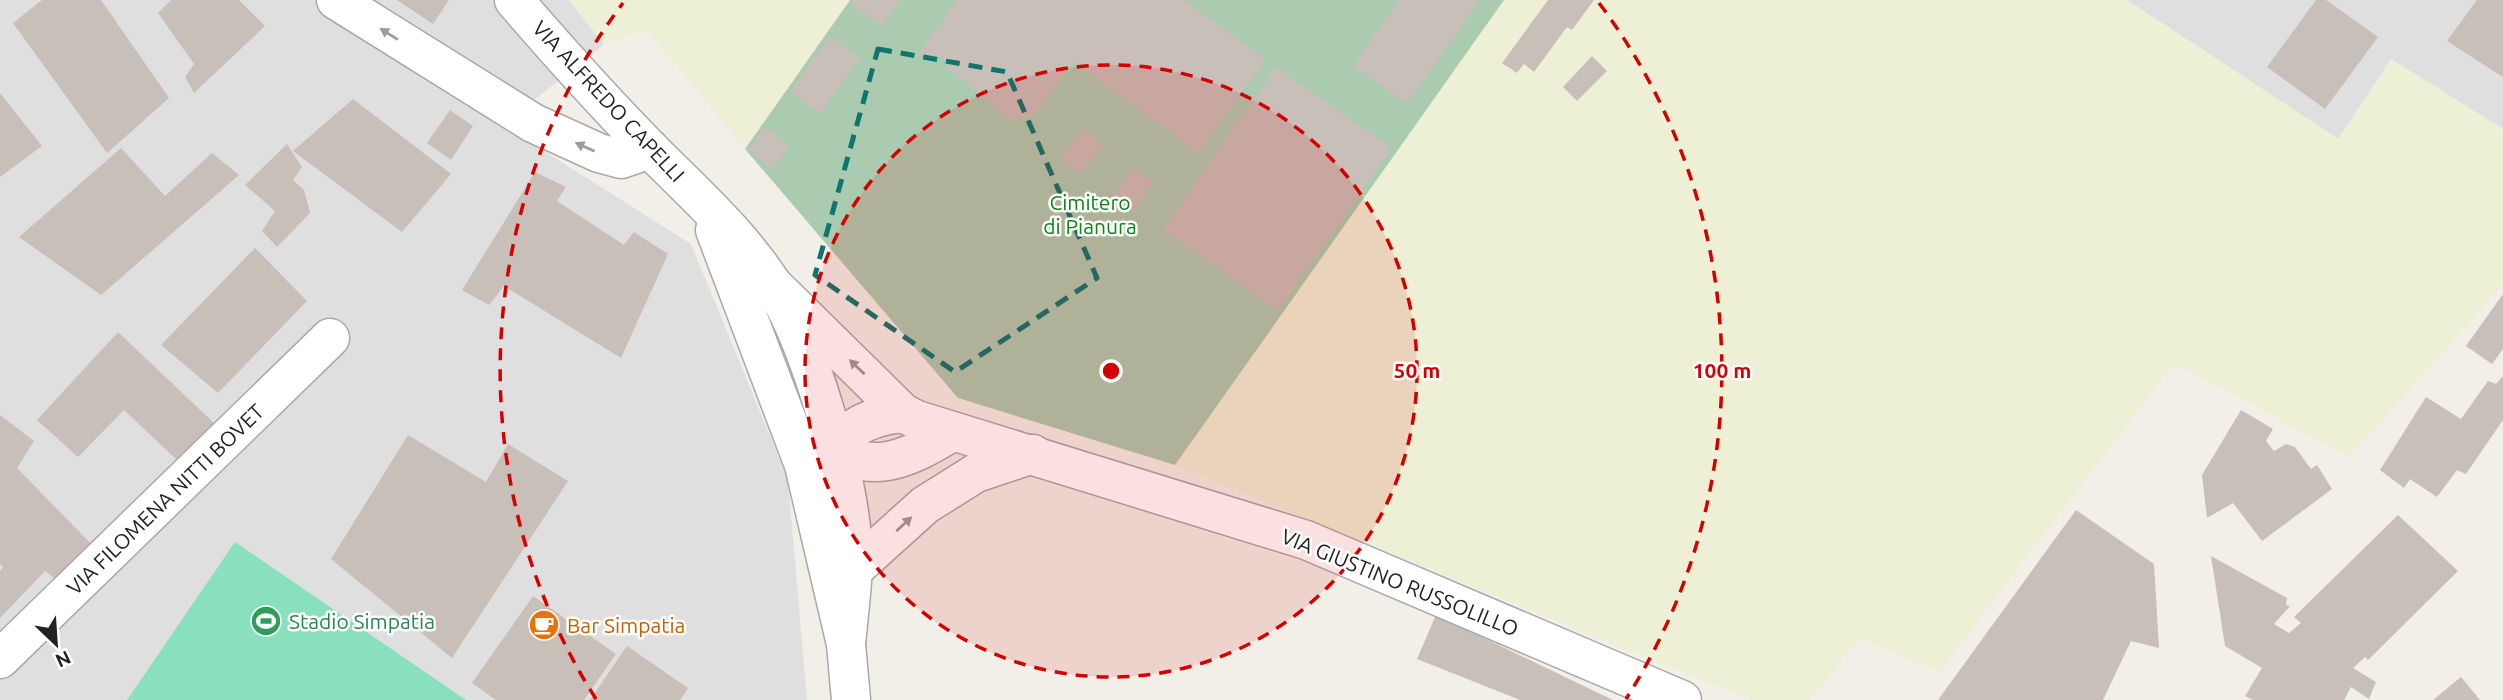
<svg xmlns="http://www.w3.org/2000/svg" width="2503" height="700" font-family="Ubuntu,sans-serif">
<rect width="100%" height="100%" fill="#f2efe9"/>
<g fill="#e0dfdf">
<path d="M0,0h569l35,44 -101,81 188,119 97,236 19,220h-807z"/>
<path d="M2127,0h376v129l-112,-70 -53,80z"/>
</g>
<g fill="#eef0d5">
<path d="M569,0h281l-105,149 -98,-119 -43,14z"/>
<path d="M1504,0h623l211,139 53,-80 112,70v156l-154,172 -175,-94 -235,309 -80,-34 -49,62h-59l-576,-235z"/>
</g>
<path fill="#aacbaf" d="M850,0h654l-329,465 -217,-67 -213,-249z"/>
<path fill="#88e0be" d="M235,542l231,158h-339z"/>
<g fill="#c7bfb8">
<path d="M42,0h59l68,98 -62,55 -94,-130z"/>
<path d="M171,0h68l26,26 -71,67 -9,-16 9,-13 -36,-51z"/>
<path d="M397,0h52l-16,24z"/>
<path d="M854,0h47l-19,26 -31,-22z"/>
<path d="M957,0h227l82,59 -67,94 -126,-91 -38,53 -23,6 -64,-53 -6,-12h-25z"/>
<path d="M1399,0h81l-73,104 -54,-38z"/>
<path d="M1548,0h46l-22,30 -5,-3 -33,45 -10,-8 -7,9 -15,-10z"/>
<path d="M2316,0h10l52,37 -53,72 -58,-42z"/>
<path d="M2477,0h26v77l-56,-36z"/>
<path d="M830,36l30,22 -40,56 -30,-22z"/>
<path d="M1592,56l15,15 -30,30 -14,-14z"/>
<path d="M1276,67l116,81 -114,162 -115,-80z"/>
<path d="M0,93l42,53 -42,31z"/>
<path d="M353,99l98,75 -49,58 -109,-81z"/>
<path d="M450,110l23,16 -22,34 -24,-17z"/>
<path d="M765,127l24,18 -16,24 -25,-18z"/>
<path d="M1084,129l19,17 -24,28 -19,-16z"/>
<path d="M287,144l15,23 -9,13 11,10 6,23 -33,34 -15,-16 13,-20 -30,-26z"/>
<path d="M121,148l44,48 47,-43 27,22 -138,120 -82,-58z"/>
<path d="M1133,168l20,14 -21,30 -20,-15z"/>
<path d="M535,172l31,15 -9,14 67,44 10,-13 34,22 -47,104 -117,-72 -15,19 -27,-15z"/>
<path d="M255,248l52,53 -89,92 -57,-48z"/>
<path d="M2503,294v55l-11,15 -26,-18z"/>
<path d="M118,332l99,94 -40,34 -53,-50 -46,47 -41,-37z"/>
<path d="M2503,376v44l-37,54 -9,-4 -20,27 -27,-18 -6,9 -24,-18 46,-73 35,22 27,-38 8,3z"/>
<path d="M2241,410l32,19 -7,12 8,10 12,-7 9,3 16,22 6,-4 15,24 -70,52 -29,-38 -26,15 -5,-43z"/>
<path d="M0,415l34,26 -17,27 79,81 -38,32 -13,-10 -45,47v-47l3,-4 -3,-3z"/>
<path d="M408,435l78,47 22,-38 60,37 -116,177 -121,-99z"/>
<path d="M2076,510l78,54 5,84 -28,-7 -28,59h-165z"/>
<path d="M2398,515l60,56 -90,89 -3,-3 -12,11 23,14 -7,17 -18,-12 -7,13h-91l-8,-4 17,-28 -37,-22 -14,-90 76,42 -1,7 4,1 -16,18 15,9 12,-10 -7,-6z"/>
<path d="M533,596l83,58 -32,46h-88l-24,-17z"/>
<path d="M1436,615l177,85h-93l-103,-41z"/>
<path d="M627,646l61,42 -8,12h-90z"/>
<path d="M2461,677l19,23h-47z"/>
</g>
<g fill="none" stroke-linecap="round" stroke-linejoin="round">
<g stroke="#a9a9a9" stroke-width="41">
<g id="minor">
<path d="M336,0l197,123 66,30 22,6 29,-10"/>
<path d="M514,0c43,50 86,98 132,145 44,45 94,88 128,142 35,55 73,186 78,251 3,36 -3,71 -6,106"/>
<path d="M715,230l89,235 42,179 5,56"/>
<path d="M772,284l131,129 14,7 389,120 376,160"/>
<path d="M821,438c45,42 85,22 131,-6"/>
<path d="M830,469c6,-39 38,-53 73,-56"/>
<path d="M853,570l72,-65 51,-32 57,-19"/>
<path d="M0,659l330,-321"/>
</g>
</g>
<use href="#minor" stroke="#fff" stroke-width="38"/>
</g>
<defs><path id="oneway-solid" d="M-6-.8H1V-3.2L6.5 0L1 3.2V.8H-6Z" transform="scale(1.75)"/></defs>
<g fill="#9c9c9c">
<use href="#oneway-solid" transform="translate(389 34) rotate(-148)"/>
<use href="#oneway-solid" transform="translate(585 147) rotate(-156)"/>
<use href="#oneway-solid" transform="translate(857 367) rotate(-136)"/>
<use href="#oneway-solid" transform="translate(904 524) rotate(-43)"/>
</g>
<path fill="none" stroke="#0f766e" stroke-width="5" stroke-dasharray="14 9" stroke-linejoin="round" d="M878,49l129,23 90,206 -142,94 -140,-97z"/>
<circle cx="1111" cy="371" r="306" fill="#d40000" fill-opacity=".12"/>
<g fill="none" stroke="#d40000" stroke-width="3.5" stroke-dasharray="12 9">
<circle cx="1111" cy="371" r="306"/>
<path d="M596 699A611 611 0 0 1 623 3M1599 3A611 611 0 0 1 1626 699"/>
</g>
<defs>
<g id="stadium-disc" transform="scale(1.575)"><circle r="9.5" fill="#2e9e5b" stroke="#fff"/><path d="M0-5a6.5 5 0 1 0 0 10a6.5 5 0 1 0 0-10ZM-3.5-1.8h7v3.6h-7Z" fill="#fff"/></g>
<g id="cafe-disc" transform="scale(1.575)"><circle r="9.5" fill="#e8710a" stroke="#fff"/><path d="M-5.5-4.5H6V0H3Q3 3.5 0 3.5H-2.5Q-5.5 3.5-5.5 0ZM3-3.2v2h1.7v-2ZM-6 4.5H4V6H-6Z" fill="#fff"/></g>
</defs>
<g fill-rule="evenodd">
<use href="#stadium-disc" x="266" y="621"/>
<use href="#cafe-disc" x="544" y="625"/>
</g>
<g text-anchor="middle" dominant-baseline="central" stroke-width="5" stroke-linejoin="round" paint-order="stroke">
<g font-size="21" fill="#222" stroke="#fff">
<text transform="translate(609 101) rotate(47)">VIA ALFREDO CAPELLI</text>
<text transform="translate(165 499) rotate(-44)">VIA FILOMENA NITTI BOVET</text>
<text transform="translate(1400 582) rotate(22)">VIA GIUSTINO RUSSOLILLO</text>
</g>
<g font-size="21" fill="#0c8416" stroke="#fff">
<text x="1090" y="202">Cimitero<tspan x="1090" dy="24">di Pianura</tspan></text>
</g>
<g font-size="21" fill="#27864d" stroke="#fff" text-anchor="start">
<text x="289" y="621">Stadio Simpatia</text>
</g>
<g font-size="21" fill="#c56008" stroke="#fff" text-anchor="start">
<text x="567" y="625">Bar Simpatia</text>
</g>
</g>
<circle cx="1111" cy="371" r="10" fill="#d40000" stroke="#fff" stroke-width="3.5"/>
<g font-size="21" text-anchor="middle" font-weight="bold" fill="#d40000" stroke="#fff" stroke-width="5" stroke-linejoin="round" paint-order="stroke">
<text x="1417" y="378">50 m</text>
<text x="1722" y="378">100 m</text>
</g>
<g transform="translate(56 644) rotate(155)" stroke="#ffffff" stroke-width="5" paint-order="stroke">
<path d="M0-5L12 26L0 18L-12 26Z" fill="#222222"/>
<text y="-10" font-size="19" font-weight="bold" text-anchor="middle" fill="#222222">N</text>
</g>
</svg>
